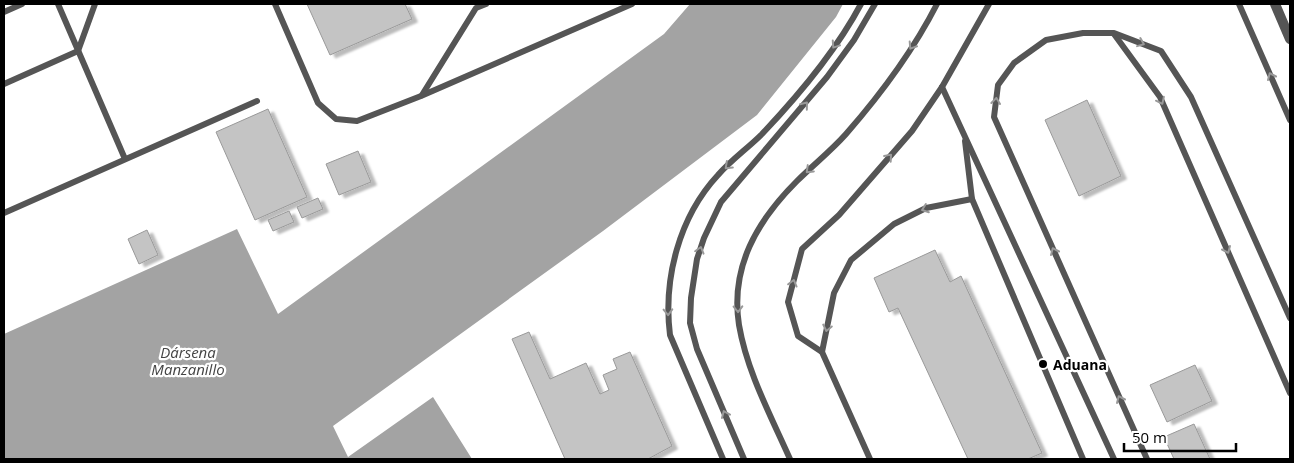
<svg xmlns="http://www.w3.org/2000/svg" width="1294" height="463" font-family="'Open Sans',sans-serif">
<defs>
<filter id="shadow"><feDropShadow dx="5.5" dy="3" stdDeviation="1" flood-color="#0004"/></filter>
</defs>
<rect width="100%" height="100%" fill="#fff"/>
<path fill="#a3a3a3" d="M690,4h153l-7,13 -79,98 -154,116 -270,195 15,31 85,-60 39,62h-468v-125l233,-105 41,85 386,-280z"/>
<g fill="#c4c4c4" stroke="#999" filter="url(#shadow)">
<path d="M307,4h98l7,15 -82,36z"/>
<path d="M1087,100l34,76 -42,20 -34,-76z"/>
<path d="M268,109l39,88 -52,23 -39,-88z"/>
<path d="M358,151l13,31 -32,13 -13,-31z"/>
<path d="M318,198l5,11 -21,9 -5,-11z"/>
<path d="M289,211l5,11 -21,9 -5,-11z"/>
<path d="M147,230l11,25 -19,9 -11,-25z"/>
<path d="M935,250l15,32 11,-6 81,177 -14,6h-60l-70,-151 -9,4 -15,-34z"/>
<path d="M529,332l21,47 36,-16 14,31 9,-4 -6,-15 14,-6 -4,-10 17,-7 42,94 -24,13h-83l-53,-120z"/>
<path d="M1195,365l17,36 -45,21 -17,-37z"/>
<path d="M1194,424l16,35h-36l-10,-22z"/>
</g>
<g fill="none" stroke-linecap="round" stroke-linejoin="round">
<g stroke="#555" stroke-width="6">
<path d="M58,4l67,155"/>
<path d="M275,4l43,99 18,16 21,2 64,-25 211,-92"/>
<path d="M1239,4l51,116"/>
<path d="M4,12l18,-8"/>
<path d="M1114,34l46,63 130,296"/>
<path d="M4,84l74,-33 17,-47"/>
<path d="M942,87l172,372"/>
<path d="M422,95l54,-87 10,-4"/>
<path d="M965,141l7,58 111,260"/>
<path d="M4,213l253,-112"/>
<path d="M822,352l12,-59 17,-33 43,-36 32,-16 46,-9"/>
<path d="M723,459l-53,-124c-7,-56 9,-118 48,-160 13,-15 30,-27 44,-41 37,-39 74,-83 99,-130"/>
<path d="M744,459l-47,-110 -7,-26 1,-25 6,-39 7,-21 17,-36 106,-125 27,-37 21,-36"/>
<path d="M790,459c-19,-43 -43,-87 -51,-134 -9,-58 18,-104 58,-144 16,-16 34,-30 49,-47 35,-40 67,-83 91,-130"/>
<path d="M870,459l-48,-107 -24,-16 -10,-34 14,-53 37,-34 73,-84 30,-44 47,-83"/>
<path d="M1147,459l-153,-342 4,-32 16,-22 32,-23 37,-7h31l47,18 30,46 99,221"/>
</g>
<path stroke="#555" stroke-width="10" d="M1275,4l15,35"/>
</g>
<defs><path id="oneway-chevron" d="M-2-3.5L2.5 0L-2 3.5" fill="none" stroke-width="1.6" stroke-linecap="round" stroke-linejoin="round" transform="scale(1.25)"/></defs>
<g stroke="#999">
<use href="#oneway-chevron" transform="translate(1141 43) rotate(22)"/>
<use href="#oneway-chevron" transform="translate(835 45) rotate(124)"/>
<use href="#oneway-chevron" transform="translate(912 46) rotate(123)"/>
<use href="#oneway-chevron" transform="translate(1271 76) rotate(-114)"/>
<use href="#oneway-chevron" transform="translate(996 101) rotate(-83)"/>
<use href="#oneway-chevron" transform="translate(1161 101) rotate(64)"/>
<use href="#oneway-chevron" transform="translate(805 105) rotate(-51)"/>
<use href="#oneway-chevron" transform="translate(889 157) rotate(-49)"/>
<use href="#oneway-chevron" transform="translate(728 166) rotate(137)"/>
<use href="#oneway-chevron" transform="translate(809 170) rotate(136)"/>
<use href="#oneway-chevron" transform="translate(925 209) rotate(160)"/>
<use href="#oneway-chevron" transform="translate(700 250) rotate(-74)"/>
<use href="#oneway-chevron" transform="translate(1227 250) rotate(66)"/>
<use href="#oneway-chevron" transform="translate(1054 251) rotate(-114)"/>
<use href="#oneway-chevron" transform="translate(793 283) rotate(-75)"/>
<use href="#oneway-chevron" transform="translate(738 309) rotate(89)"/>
<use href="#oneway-chevron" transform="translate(668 312) rotate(88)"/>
<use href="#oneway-chevron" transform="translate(827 328) rotate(102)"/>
<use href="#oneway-chevron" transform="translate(1120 399) rotate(-114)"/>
<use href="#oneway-chevron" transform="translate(725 414) rotate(-113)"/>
</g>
<circle fill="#000" stroke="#fff" stroke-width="2" cx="1043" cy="364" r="5"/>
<g text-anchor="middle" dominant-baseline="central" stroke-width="4.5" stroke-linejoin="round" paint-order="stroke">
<g font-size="14" font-weight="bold" fill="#000" stroke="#fff" text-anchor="start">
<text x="1053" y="364">Aduana</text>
</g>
<g font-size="15" font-style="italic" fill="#444" stroke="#fff">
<text x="188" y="352">Dársena<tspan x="188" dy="17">Manzanillo</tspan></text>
</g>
</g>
<rect width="1294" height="463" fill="none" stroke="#000000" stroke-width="10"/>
<path d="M1124 443v8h112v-8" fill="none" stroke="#000000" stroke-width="2.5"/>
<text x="1132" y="443" font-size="15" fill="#000000" stroke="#ffffff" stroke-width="4" paint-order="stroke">50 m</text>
</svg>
